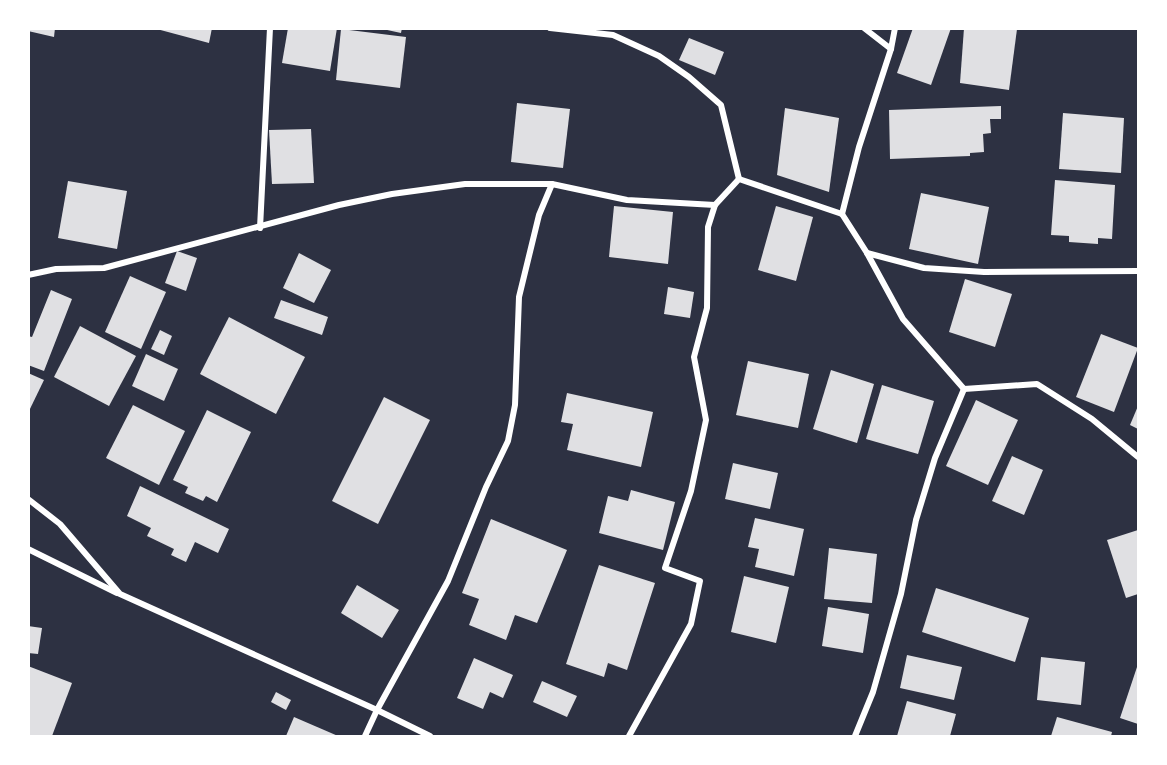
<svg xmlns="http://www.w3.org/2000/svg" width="1167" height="765" font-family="Overpass,sans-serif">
<rect width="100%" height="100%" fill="#2d3142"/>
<g fill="#e0e0e3">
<path d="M28,28h27l-1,9 -26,-6z"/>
<path d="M153,28h59l-3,15z"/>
<path d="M288,28h49l-7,43 -48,-8z"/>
<path d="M378,28h24l-1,5z"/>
<path d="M913,28h38l-20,57 -34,-12z"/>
<path d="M964,28l53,1 -8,61 -49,-7z"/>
<path d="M341,29l65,8 -6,51 -64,-8z"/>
<path d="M689,38l35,14 -9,23 -36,-15z"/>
<path d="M517,103l53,6 -7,59 -52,-6z"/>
<path d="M1001,106v13h-11l1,14 -8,1 1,18 -14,1v3l-80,3 -1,-49z"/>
<path d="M785,108l54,10 -10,74 -52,-17z"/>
<path d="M1063,113l61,5 -3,55 -62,-4z"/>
<path d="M311,129l3,54 -42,1 -3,-54z"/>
<path d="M1055,180l60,5 -3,54 -14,-1v6l-29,-2v-6l-18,-1z"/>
<path d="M68,181l59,10 -10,58 -59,-11z"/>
<path d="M921,193l68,14 -11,57 -69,-15z"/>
<path d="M614,206l59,6 -5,52 -59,-7z"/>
<path d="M776,206l37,11 -17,64 -38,-11z"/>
<path d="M177,251l20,7 -11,33 -21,-8z"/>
<path d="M299,253l32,17 -17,33 -31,-15z"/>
<path d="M130,276l36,16 -25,57 -36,-17z"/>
<path d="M965,279l47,15 -17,53 -46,-15z"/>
<path d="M668,287l26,5 -4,26 -26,-4z"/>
<path d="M51,290l21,9 -28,72 -16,-6v-29l4,1z"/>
<path d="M281,300l47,17 -6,18 -48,-17z"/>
<path d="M229,317l76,40 -29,57 -76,-40z"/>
<path d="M80,326l56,30 -27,50 -55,-29z"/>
<path d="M160,330l12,6 -8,19 -13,-6z"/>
<path d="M1101,334l37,14 -24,64 -38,-15z"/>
<path d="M146,354l32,15 -14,32 -32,-15z"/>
<path d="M748,361l61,13 -11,54 -62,-13z"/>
<path d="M831,370l43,14 -17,59 -44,-14z"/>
<path d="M28,373l16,7 -16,33z"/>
<path d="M882,385l52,16 -16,53 -52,-15z"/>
<path d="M567,393l86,19 -12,55 -74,-17 6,-26 -12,-2z"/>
<path d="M384,397l46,23 -52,104 -46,-23z"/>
<path d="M976,400l42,20 -30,65 -42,-19z"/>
<path d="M133,405l52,26 -26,54 -53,-27z"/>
<path d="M1138,406v23l-8,-4z"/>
<path d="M207,410l44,22 -34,70 -11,-6 -3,5 -18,-8 3,-6 -15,-7z"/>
<path d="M1012,456l31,14 -19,45 -32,-14z"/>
<path d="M733,463l45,10 -8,36 -45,-10z"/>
<path d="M140,486l89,43 -11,24 -23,-11 -9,20 -15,-7 3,-6 -27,-13 4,-8 -24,-12z"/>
<path d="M631,490l44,12 -12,48 -64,-17 9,-37 20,5z"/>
<path d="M755,518l49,11 -10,47 -39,-9 4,-18 -11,-2z"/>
<path d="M491,519l76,31 -30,73 -22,-8 -9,25 -37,-15 10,-26 -17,-6z"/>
<path d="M1138,530v64l-12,4 -19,-58z"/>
<path d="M829,548l48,6 -5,49 -48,-4z"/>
<path d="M599,565l56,18 -28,87 -19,-7 -4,14 -38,-13z"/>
<path d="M744,576l45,11 -13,56 -45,-11z"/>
<path d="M357,585l42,25 -17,28 -41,-25z"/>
<path d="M936,588l93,30 -14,44 -93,-30z"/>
<path d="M828,607l41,7 -6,39 -41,-7z"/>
<path d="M28,626l14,2 -4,26 -10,-1z"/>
<path d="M907,655l55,12 -8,33 -54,-12z"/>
<path d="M1041,657l44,5 -4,43 -44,-5z"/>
<path d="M474,658l39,17 -10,23 -13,-6 -7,17 -26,-11z"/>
<path d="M1138,664v60l-18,-6z"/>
<path d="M28,666l44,17 -20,53h-24z"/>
<path d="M542,681l35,15 -10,21 -34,-15z"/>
<path d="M276,692l15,8 -5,10 -15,-8z"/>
<path d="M907,701l49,13 -6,22h-53z"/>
<path d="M294,717l44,19h-52z"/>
<path d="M1057,717l55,15 -1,4h-60z"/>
</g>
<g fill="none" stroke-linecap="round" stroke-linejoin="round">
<g stroke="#fff" stroke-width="6">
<path d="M550,28l63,7 46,21 30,21 32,28 18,74"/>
<path d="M864,28l27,21"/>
<path d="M842,214l17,-67 32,-98 4,-21"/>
<path d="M260,228l10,-200"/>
<path d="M867,253l57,15 60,4 154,-1"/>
<path d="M28,275l28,-6 48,-1 235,-63 53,-11 73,-10h87l75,16 88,5 24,-26 103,35 25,39 36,66 61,70 73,-5 55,35 46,38"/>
<path d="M28,499l32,25 60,70 257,116 53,26"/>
<path d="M28,549l89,44"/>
<path d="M365,736l12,-26 71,-129 38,-94 22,-46 7,-36 4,-108 20,-82 13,-31"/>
<path d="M629,736l62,-112 9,-43 -35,-13 26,-77 15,-71 -12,-63 13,-49 1,-81 7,-22"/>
<path d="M855,736l18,-44 28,-98 15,-74 19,-62 29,-69"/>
</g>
</g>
<rect width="1167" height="765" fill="none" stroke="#ffffff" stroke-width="60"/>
</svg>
